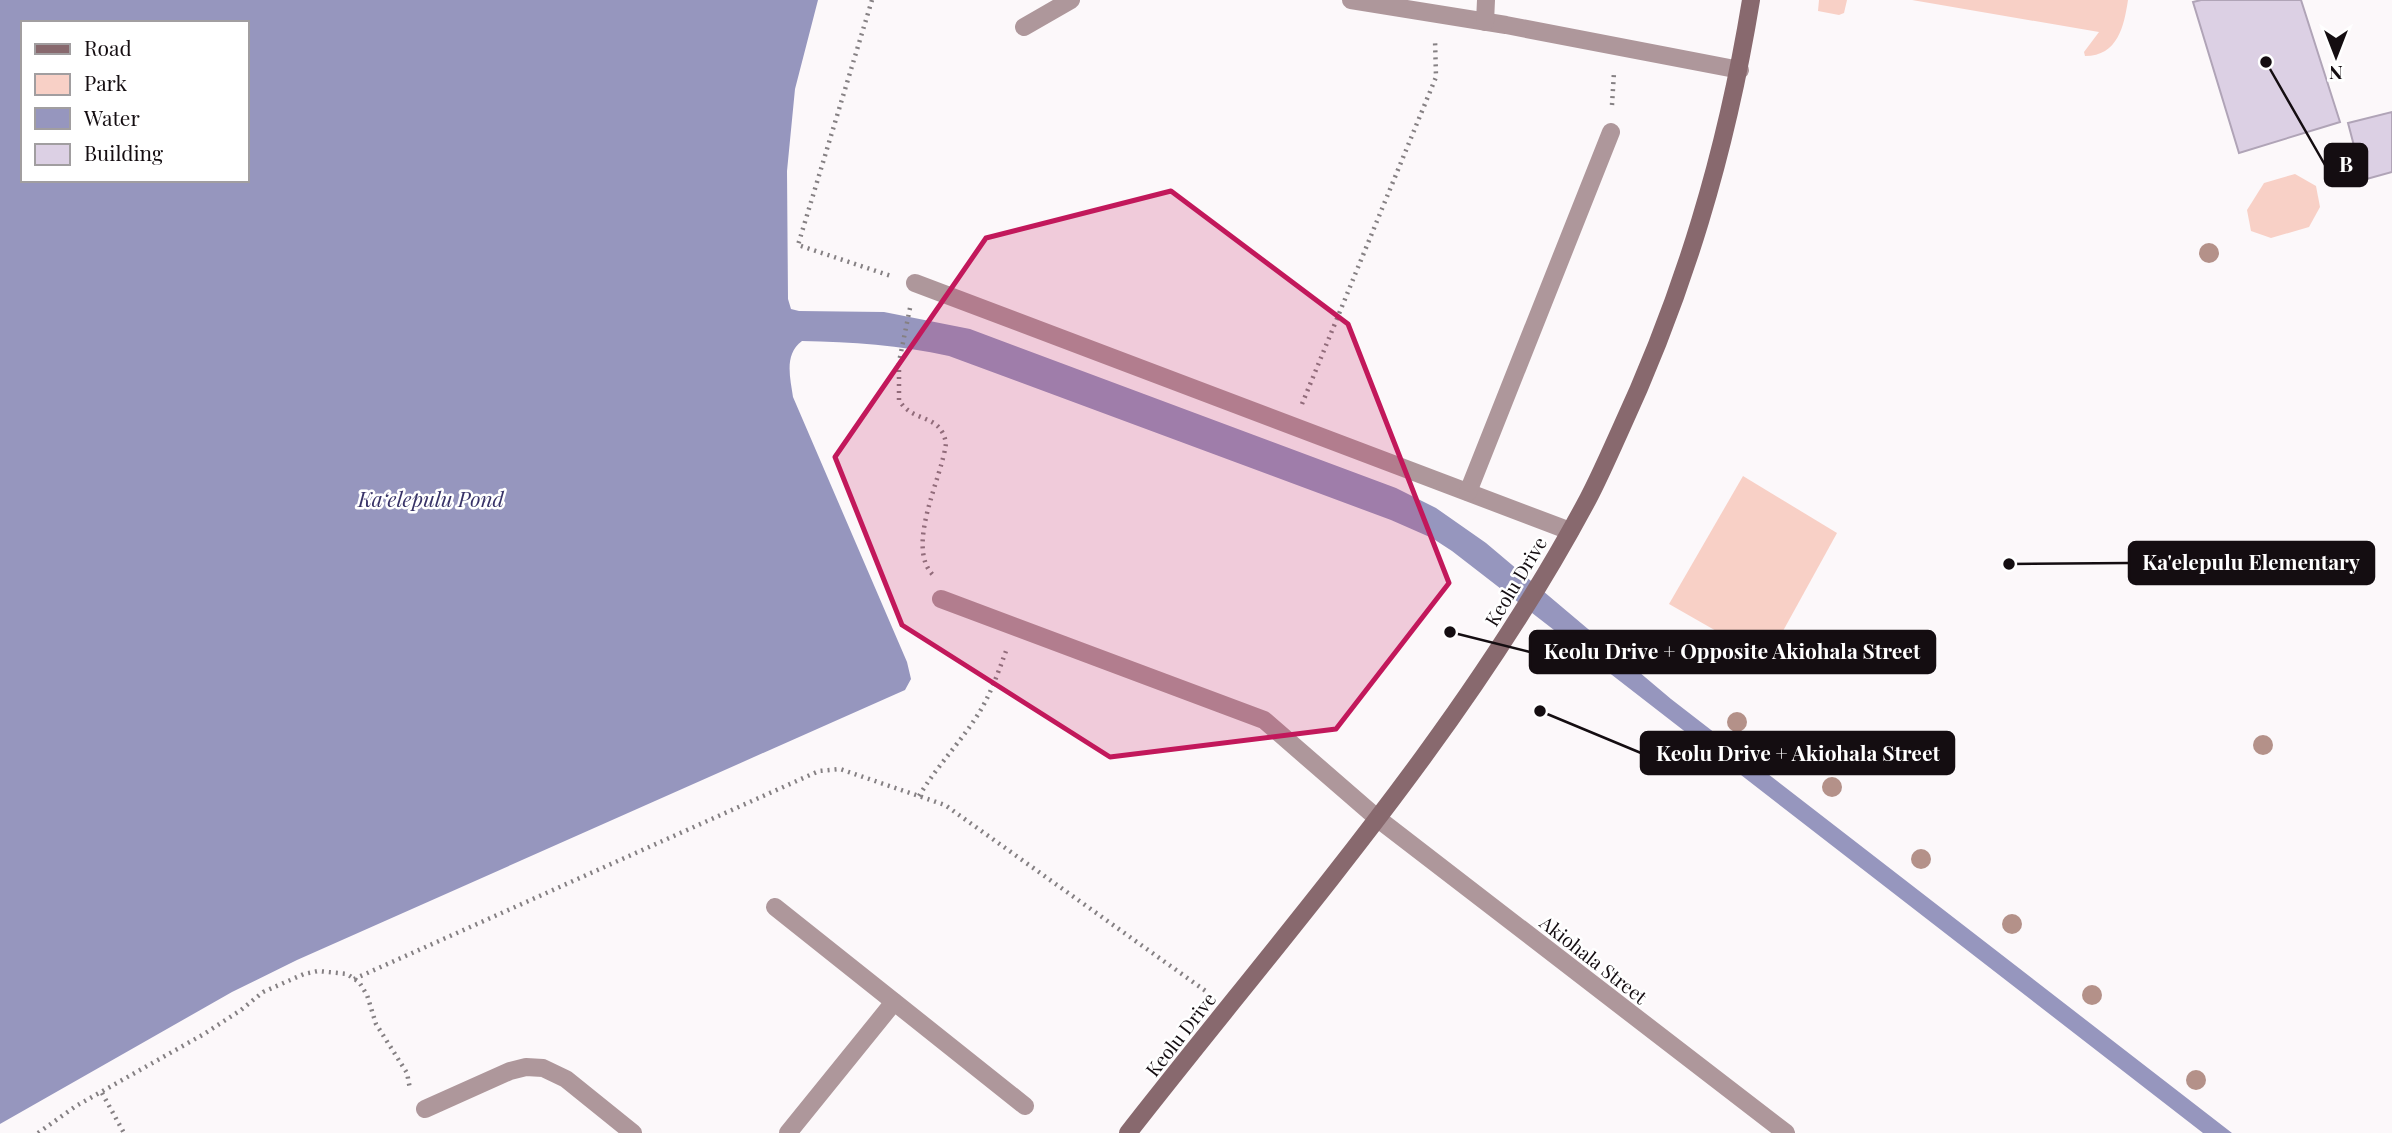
<svg xmlns="http://www.w3.org/2000/svg" width="2392" height="1133" font-family="'Playfair Display',serif">
<rect width="100%" height="100%" fill="#fcf8fa"/>
<g fill="#f8d0c6">
<path d="M1819,0h28l-3,13 -5,2 -21,-4z"/>
<path d="M1912,0h216c-4,26 -10,56 -43,56l-1,-4 15,-20z"/>
<path d="M2295,174l21,12 4,21 -11,20 -38,11 -20,-7 -4,-21 17,-27z"/>
<path d="M1743,476l94,57 -70,127 -98,-56z"/>
</g>
<path fill="#9696be" fill-rule="evenodd" d="M0,0h818l-23,89 -8,82 1,128 3,10 8,2 85,1 86,17 426,159 40,20 50,35 185,156 561,434h-29l-751,-582 -20,-13 -41,-18 -442,-164c-49,-11 -97,-14 -147,-15 -18,13 -12,36 -9,56l114,265 4,17 -6,11 -608,270 -65,32 -232,132zM23,23h224v157h-224z"/>
<g fill="#dcd0e4" stroke="#b0a4b7" stroke-width="2">
<path d="M2201,0h100l39,122 -101,31 -46,-151z"/>
<path d="M2392,112v60l-29,8 -15,-57z"/>
</g>
<g fill="none" stroke-linecap="round" stroke-linejoin="round">
<g stroke="#858083" stroke-width="4.5" stroke-dasharray="2 5" stroke-linecap="butt">
<path d="M872,0l-74,245 93,31"/>
<path d="M1612,105l2,-33"/>
<path d="M910,308l-11,54v38c14,24 41,12 47,43 -4,35 -41,103 -13,132"/>
<path d="M1302,404l134,-327 -1,-38"/>
<path d="M919,796c18,-30 40,-52 58,-80 13,-20 21,-43 29,-65"/>
<path d="M354,979l465,-208 21,-2 105,36 262,187"/>
<path d="M102,1093l22,40"/>
<path d="M38,1133l38,-27 128,-72 37,-24 22,-18 41,-18 14,-3 29,3 12,8 8,13 9,29 31,49 3,16"/>
</g>
<g stroke="#ae979b" stroke-width="18">
<path d="M1351,0l155,25 234,45"/>
<path d="M1485,22l1,-22"/>
<path d="M1024,27l47,-27"/>
<path d="M915,283l655,248"/>
<path d="M1468,492l143,-360"/>
<path d="M941,599l323,121 113,98"/>
<path d="M775,907l250,199"/>
<path d="M425,1109l85,-38 16,-4 17,1 23,11 67,54"/>
<path d="M788,1133l106,-131"/>
</g>
<path stroke="#ae979b" stroke-width="18" d="M1377,818l409,315"/>
<path stroke="#88696e" stroke-width="18" d="M1128,1133c160,-205 337,-403 460,-634 11,-21 21,-44 31,-66 65,-140 107,-280 132,-433"/>
</g>
<g fill="#b49189">
<circle cx="2209" cy="253" r="10"/>
<circle cx="1737" cy="722" r="10"/>
<circle cx="2263" cy="745" r="10"/>
<circle cx="1832" cy="787" r="10"/>
<circle cx="1921" cy="859" r="10"/>
<circle cx="2012" cy="924" r="10"/>
<circle cx="2092" cy="995" r="10"/>
<circle cx="2196" cy="1080" r="10"/>
</g>
<path fill="#c2185b" fill-opacity="0.2" stroke="#c2185b" stroke-width="5" stroke-linejoin="round" d="M1171,191l177,133 101,259 -113,146 -226,28 -208,-132 -67,-168 151,-219z"/>
<g text-anchor="middle" dominant-baseline="central" stroke-width="5" stroke-linejoin="round" paint-order="stroke">
<g font-size="19" fill="#140d11" stroke="#fff">
<text transform="translate(1515 581) rotate(-59)">Keolu Drive</text>
<text transform="translate(1594 959) rotate(38)">Akiohala Street</text>
<text transform="translate(1180 1034) rotate(-52)">Keolu Drive</text>
</g>
<g font-size="21" font-style="italic" fill="#373267" stroke="#fff">
<text x="431" y="498">Kaʻelepulu Pond</text>
</g>
</g>
<path fill="none" stroke="#140d11" stroke-width="2.5" d="M2266 62L2325 165M2009 564L2129 563M1450 632L1530 652M1540 711L1641 753"/>
<g fill="#140d11" stroke="#fff" stroke-width="2.5">
<circle cx="2266" cy="62" r="7"/>
<circle cx="2009" cy="564" r="7"/>
<circle cx="1450" cy="632" r="7"/>
<circle cx="1540" cy="711" r="7"/>
</g>
<g fill="#140d11" stroke="#140d11" stroke-width="2.5">
<rect x="2325" y="144" width="42" height="42" rx="7"/>
<rect x="2129" y="542" width="245" height="42" rx="7"/>
<rect x="1530" y="631" width="405" height="42" rx="7"/>
<rect x="1641" y="732" width="313" height="42" rx="7"/>
</g>
<g font-size="21" text-anchor="middle" font-weight="bold" fill="#fff">
<text x="2346" y="172">B</text>
<text x="2251" y="570">Ka'elepulu Elementary</text>
<text x="1732" y="659">Keolu Drive + Opposite Akiohala Street</text>
<text x="1798" y="761">Keolu Drive + Akiohala Street</text>
</g>
<rect x="21" y="21" width="228" height="161" fill="#ffffff" stroke="#a19ea0" stroke-width="2"/>
<rect x="35" y="44" width="35" height="10" fill="#88696e" stroke="#a19ea0" stroke-width="2"/>
<text x="84" y="56" font-size="21" fill="#140d11">Road</text>
<rect x="35" y="74" width="35" height="21" fill="#f8d0c6" stroke="#a19ea0" stroke-width="2"/>
<text x="84" y="91" font-size="21" fill="#140d11">Park</text>
<rect x="35" y="108" width="35" height="21" fill="#9696be" stroke="#a19ea0" stroke-width="2"/>
<text x="84" y="126" font-size="21" fill="#140d11">Water</text>
<rect x="35" y="144" width="35" height="21" fill="#dcd0e4" stroke="#a19ea0" stroke-width="2"/>
<text x="84" y="161" font-size="21" fill="#140d11">Building</text>
<g transform="translate(2336 56) rotate(180)" stroke="#ffffff" stroke-width="5" paint-order="stroke">
<path d="M0-5L12 26L0 18L-12 26Z" fill="#140d11"/>
<text y="-10" font-size="19" font-weight="bold" text-anchor="middle" fill="#140d11">N</text>
</g>
</svg>
